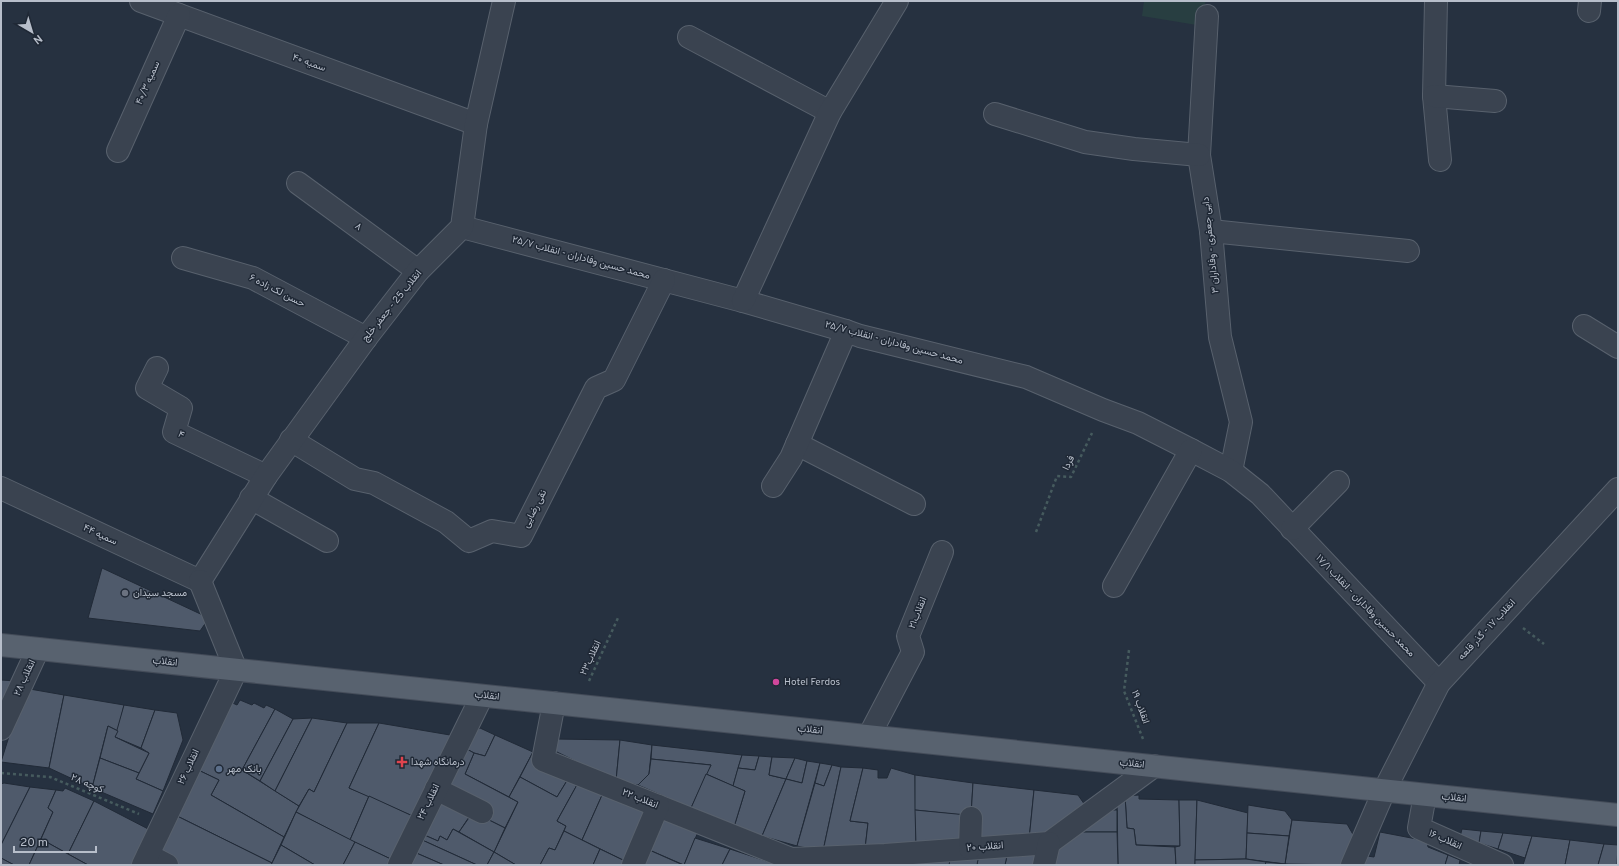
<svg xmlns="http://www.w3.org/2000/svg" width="1619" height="866" font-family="Overpass,Vazirmatn,sans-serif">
<rect width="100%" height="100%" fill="#263140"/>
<path fill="#283e41" d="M1144,1h62l-9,24 -55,-9z"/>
<g fill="#4f5a6b" stroke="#212a37">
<path d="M102,568l107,50 -9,13 -112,-13z"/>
<path d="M1,680l15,1 -15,33z"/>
<path d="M24,688l40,7 -15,73 -48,-6z"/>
<path d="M64,695l60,10 -6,26 -10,-5 -16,62 -43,-20z"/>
<path d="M226,700l11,5 3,-5 12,5 2,-2 10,5 2,-3 9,4 -33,61 57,36 -15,31 -73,-42 8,-15 -25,-12z"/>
<path d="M124,705l31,5 -14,38 -26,-11z"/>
<path d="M275,709l18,10 -33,62 -18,-11z"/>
<path d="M155,710l22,3 6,27 -20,51 -27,-12 13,-26 -8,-5z"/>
<path d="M312,718l-37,73 -15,-10 33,-62z"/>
<path d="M312,718l35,5 -33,69 -5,-3 -10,17 -24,-15z"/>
<path d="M347,723h32l-30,65 20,8 -19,44 -54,-28 13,-23 5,3z"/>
<path d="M379,723l77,13 -39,82 -68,-30z"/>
<path d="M108,726l10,5 -3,6 34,16 -10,20 -39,-15z"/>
<path d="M480,728l15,7 -10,21 -11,-3 -11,-6 6,-12z"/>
<path d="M495,735l38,17 -24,45 -44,-23 9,-21 11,3z"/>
<path d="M555,739l65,1 -4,41 -63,-31z"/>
<path d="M620,740l32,5 -3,29 -11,11 -22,-4z"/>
<path d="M652,745l90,10 -9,31 -27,-12 5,-9 -60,-6z"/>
<path d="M463,747l11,6 -9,21 53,28 -13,26 -32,-16 -28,-26z"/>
<path d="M533,752l5,14 30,13 -11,18 -37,-20z"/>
<path d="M742,755l17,1 -4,14 -17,-2z"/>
<path d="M759,756l13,1 -3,18 17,4 -24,57 -28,-9 11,-36 -12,-5 5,-18 17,2z"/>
<path d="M772,757l23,1 -9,21 -17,-4z"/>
<path d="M100,758l39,15 -3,6 27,12 -10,23 -61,-26z"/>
<path d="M795,758l12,3 -5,22 -16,-4z"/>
<path d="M651,759l60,6 -20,43 -53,-23 11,-11z"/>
<path d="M807,761l13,2 -23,83 -35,-10 24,-57 16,4z"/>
<path d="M820,763l12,2 -8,21 -9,-3z"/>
<path d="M832,765l9,2 -18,84 -26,-5 18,-63 9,3z"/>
<path d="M841,767l22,1 -13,53 18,2 -3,26 -42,2z"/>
<path d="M194,768l25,12 -8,15 73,42 -12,26 -99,-49z"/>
<path d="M863,768l15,2v8h9l4,-10 24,7 1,70 -51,4 3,-26 -18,-2z"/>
<path d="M706,774l39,17 -11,36 -43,-19z"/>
<path d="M915,775l58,8 -2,33 -56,-6z"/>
<path d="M520,777l37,20 11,-18 10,4 -21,38 9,5 -11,24 -6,-2 -9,17h-24l-22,-13 24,-50 -9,-5z"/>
<path d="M4,783l26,4 -29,58v-61z"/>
<path d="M578,783l25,10 -21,47 -18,-9 2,-5 -9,-5z"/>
<path d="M973,783l61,7 -5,50 -55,2 -3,-26z"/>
<path d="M30,787l26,3 -8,18 5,4 -24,53h-15l-13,-7v-13z"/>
<path d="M65,788l29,13 -26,53 -27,-15 12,-27 -5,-4 8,-18 7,1z"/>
<path d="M1034,790l44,5 9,13 -48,32h-10z"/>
<path d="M603,793l48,17 -24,52 -45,-22z"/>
<path d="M439,795l32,19 -12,18 -6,-3 -6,11 -7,-4 -2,5 -16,-7z"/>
<path d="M1139,795v4l40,1 1,46 -44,-1 -2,-16 -7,-1 -2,-32z"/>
<path d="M369,796l48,22 -22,43 -45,-21z"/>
<path d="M1125,796l2,32 7,1 2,16 39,2 1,18h-58l-1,-68z"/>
<path d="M1179,800h18l-2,65h-19l-1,-18 5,-1z"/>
<path d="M1197,800l51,13 -2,46 -51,1z"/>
<path d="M94,801l60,31 -17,33h-49l-20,-11z"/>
<path d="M1248,805l37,6 7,9 -3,16 -42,-3z"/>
<path d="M915,810l52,5 -1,30h-50z"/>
<path d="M1104,810h13v22h-46z"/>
<path d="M296,812l59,30 -12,23h-28l-34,-20z"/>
<path d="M473,812l32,16 -11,24 -35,-20z"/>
<path d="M173,814l99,49 -1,2h-92l-16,-8 -5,-10z"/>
<path d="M662,816l36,16 -14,33 -37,-16z"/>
<path d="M1292,820l55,4 8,14 -8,27 -62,-1z"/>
<path d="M453,829l41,23 -7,13h-10l-57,-26 2,-5 16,7 2,-5 7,4z"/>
<path d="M1462,829l19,2 -2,12 -19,-6z"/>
<path d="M564,831l36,18 -7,16h-53l9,-17 6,2z"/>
<path d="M1481,831l22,2 -5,16 -19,-6z"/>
<path d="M1071,832h46l1,33h-69l2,-13z"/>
<path d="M1380,832l47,9 1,6 20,8 -3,10h-88l3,-10 14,2z"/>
<path d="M1247,833l42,3 -4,28 -39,-5z"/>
<path d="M1503,833l29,3 -7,22 -27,-9z"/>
<path d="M1532,836l38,4 -5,25h-42z"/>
<path d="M695,838l35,11 -8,16h-38z"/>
<path d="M41,839l27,15 20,11h-59z"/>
<path d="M420,839l57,26h-33l-30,-13z"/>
<path d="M1570,840l34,4 -6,21h-33z"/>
<path d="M355,842l40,19 -2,4h-50z"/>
<path d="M1604,844l14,1 -1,20h-19z"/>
<path d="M281,845l34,20h-44z"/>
<path d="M1045,848l-4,17h-36l3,-14z"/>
<path d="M600,849l27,13 -1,3h-33z"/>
<path d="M647,849l36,16h-42z"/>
<path d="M730,849l45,15 34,1h-87z"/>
<path d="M1008,851l-3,14h-28l2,-12z"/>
<path d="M414,852l30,13h-41z"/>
<path d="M494,852l22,13h-29z"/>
<path d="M979,853l-2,12h-28l2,-11z"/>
<path d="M951,854l-2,11h-33l1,-10z"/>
<path d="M1448,855l12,5 -1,5h-14z"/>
<path d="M1,858l13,7h-13z"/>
<path d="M1246,859l20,3 -1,3h-70v-5z"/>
<path d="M1266,862l19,2 7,1h-27z"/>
</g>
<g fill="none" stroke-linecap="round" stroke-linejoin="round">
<g stroke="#58616d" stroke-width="24">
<g id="minor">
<path d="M141,1l335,123"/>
<path d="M1436,1l-2,95 6,64"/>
<path d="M1589,11l1,-10"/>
<path d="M1207,16l-8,139 12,76 9,106 21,85 -10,49"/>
<path d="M689,37l141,75"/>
<path d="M1434,96l61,5"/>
<path d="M995,114l90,28 49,7 65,6"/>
<path d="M118,151l61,-136"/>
<path d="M298,183l120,88"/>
<path d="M462,227l281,74 103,30 14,5 166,41 77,33 35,13 53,27 40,21 29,23 179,189"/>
<path d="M1211,231l197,20"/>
<path d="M183,258l70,20 113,60"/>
<path d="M743,301l87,-189 67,-111"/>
<path d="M1584,326l34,21"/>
<path d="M157,368l-10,20 34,20 -7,24 92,44"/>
<path d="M291,440l64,39 19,4 72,39 23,19 23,-10 29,5 75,-148 18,-8 50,-100"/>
<path d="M797,444l117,60"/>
<path d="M773,486l18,-28 55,-127"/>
<path d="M1,488l199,93"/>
<path d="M251,498l76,43"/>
<path d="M1292,529l46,-47"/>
<path d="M200,581l66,-105 100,-138 52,-67 44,-44 14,-103 28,-123"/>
<path d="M1114,586l77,-136"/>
<path d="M554,703l-11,57 248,99 94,-4 164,-12 105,-77"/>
<path d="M1,729l37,-80"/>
<path d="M869,736l44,-84 -5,-16 34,-84"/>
<path d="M436,789l46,23"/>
<path d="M1425,795l-6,33 83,37"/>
<path d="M970,848l1,-30"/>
<path d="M148,855l19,10"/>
<path d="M143,865l93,-195 -36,-89"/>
<path d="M399,865l83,-169"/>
<path d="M633,865l25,-59"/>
<path d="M1044,865l5,-22"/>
<path d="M1352,865l32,-74 55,-108 179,-194"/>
</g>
</g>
<g stroke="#444c59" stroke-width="24">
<path id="major" d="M1,645l1617,170"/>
</g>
<g stroke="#465b5e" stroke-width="2.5" stroke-dasharray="3 3" stroke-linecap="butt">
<path d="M1036,532l21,-56 14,1 21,-44"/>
<path d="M1523,628l21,16"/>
<path d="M1129,650l-5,41 19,48"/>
<path d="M589,681l29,-63"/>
<path d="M1,773l49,4 89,37"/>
</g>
<use href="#minor" stroke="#3a4350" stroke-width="22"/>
<use href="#major" stroke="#58626f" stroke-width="22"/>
</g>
<circle fill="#6b7280" stroke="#1f2835" stroke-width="1.5" cx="125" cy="593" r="4"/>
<circle fill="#d1479c" stroke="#1f2835" stroke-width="1.5" cx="776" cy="682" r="4"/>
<path fill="#e0444e" stroke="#1f2835" stroke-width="1.5" d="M400 756h4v4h4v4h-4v4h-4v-4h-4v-4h4z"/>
<circle fill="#5c6f8a" stroke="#1f2835" stroke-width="1.5" cx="219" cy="769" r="4"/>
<g text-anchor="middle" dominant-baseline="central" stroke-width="3" stroke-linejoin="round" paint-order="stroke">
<g font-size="10" fill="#b7beca" stroke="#1f2835">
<text transform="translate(309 63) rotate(20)">سمیه ۴۰</text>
<text transform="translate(148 83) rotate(-66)">سمیه ۴۰/۳</text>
<text transform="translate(358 227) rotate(36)">۸</text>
<text transform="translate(1211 245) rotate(-96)">دایی جعفری - وفاداران ۳</text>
<text transform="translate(581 258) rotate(15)">محمد حسین وفاداران - انقلاب ۲۵/۷</text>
<text transform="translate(277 291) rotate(27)">۶ حسن لک زاده</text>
<text transform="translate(392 306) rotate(-51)">انقلاب 25 - جعفر خلج</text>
<text transform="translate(894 343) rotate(15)">محمد حسین وفاداران - انقلاب ۲۵/۷</text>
<text transform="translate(181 435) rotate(29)">۴</text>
<text transform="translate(1069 463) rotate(-64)">فردا</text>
<text transform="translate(535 509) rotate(-63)">نقی رضایی</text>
<text transform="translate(100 535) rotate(25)">سمیه ۴۴</text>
<text transform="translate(1365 606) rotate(46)">محمد حسین وفاداران - انقلاب ۱۷/۱</text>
<text transform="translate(918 613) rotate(-68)">انقلاب۲۱</text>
<text transform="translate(1487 630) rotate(-47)">انقلاب ۱۷ - گذر قلعه</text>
<text transform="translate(591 658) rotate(-65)">انقلاب۲۳</text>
<text transform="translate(165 662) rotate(6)">انقلاب</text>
<text transform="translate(25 678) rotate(-65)">انقلاب ۲۸</text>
<text transform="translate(487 696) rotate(6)">انقلاب</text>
<text transform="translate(1140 707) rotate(70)">انقلاب ۱۹</text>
<text transform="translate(810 730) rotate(6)">انقلاب</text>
<text transform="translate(1132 764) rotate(6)">انقلاب</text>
<text transform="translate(189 767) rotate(-65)">انقلاب ۲۶</text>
<text transform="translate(87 784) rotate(23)">کوچه ۲۸</text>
<text transform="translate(1454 798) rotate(6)">انقلاب</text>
<text transform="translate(640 799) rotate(22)">انقلاب ۲۲</text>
<text transform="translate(429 802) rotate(-64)">انقلاب ۲۴</text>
<text transform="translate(1445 840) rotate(24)">انقلاب ۱۶</text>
<text transform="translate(985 847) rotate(-4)">انقلاب ۲۰</text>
</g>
<g font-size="10" fill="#b7beca" stroke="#1f2835" text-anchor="start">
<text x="133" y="593">مسجد سیدان</text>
<text x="784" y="682">Hotel Ferdos</text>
<text x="411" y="762">درمانگاه شهدا</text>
<text x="227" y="769">بانک مهر</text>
</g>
</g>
<rect width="1619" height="866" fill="none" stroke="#b7beca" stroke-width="4"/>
<g transform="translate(32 32) rotate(142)" stroke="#1f2835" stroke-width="3" paint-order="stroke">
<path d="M0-3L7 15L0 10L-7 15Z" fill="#b7beca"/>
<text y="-6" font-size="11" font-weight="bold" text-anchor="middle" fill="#b7beca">N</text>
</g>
<path d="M14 846v6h82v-6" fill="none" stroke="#b7beca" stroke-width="2"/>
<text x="20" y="846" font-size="12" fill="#b7beca" stroke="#1f2835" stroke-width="3" paint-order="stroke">20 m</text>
</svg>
